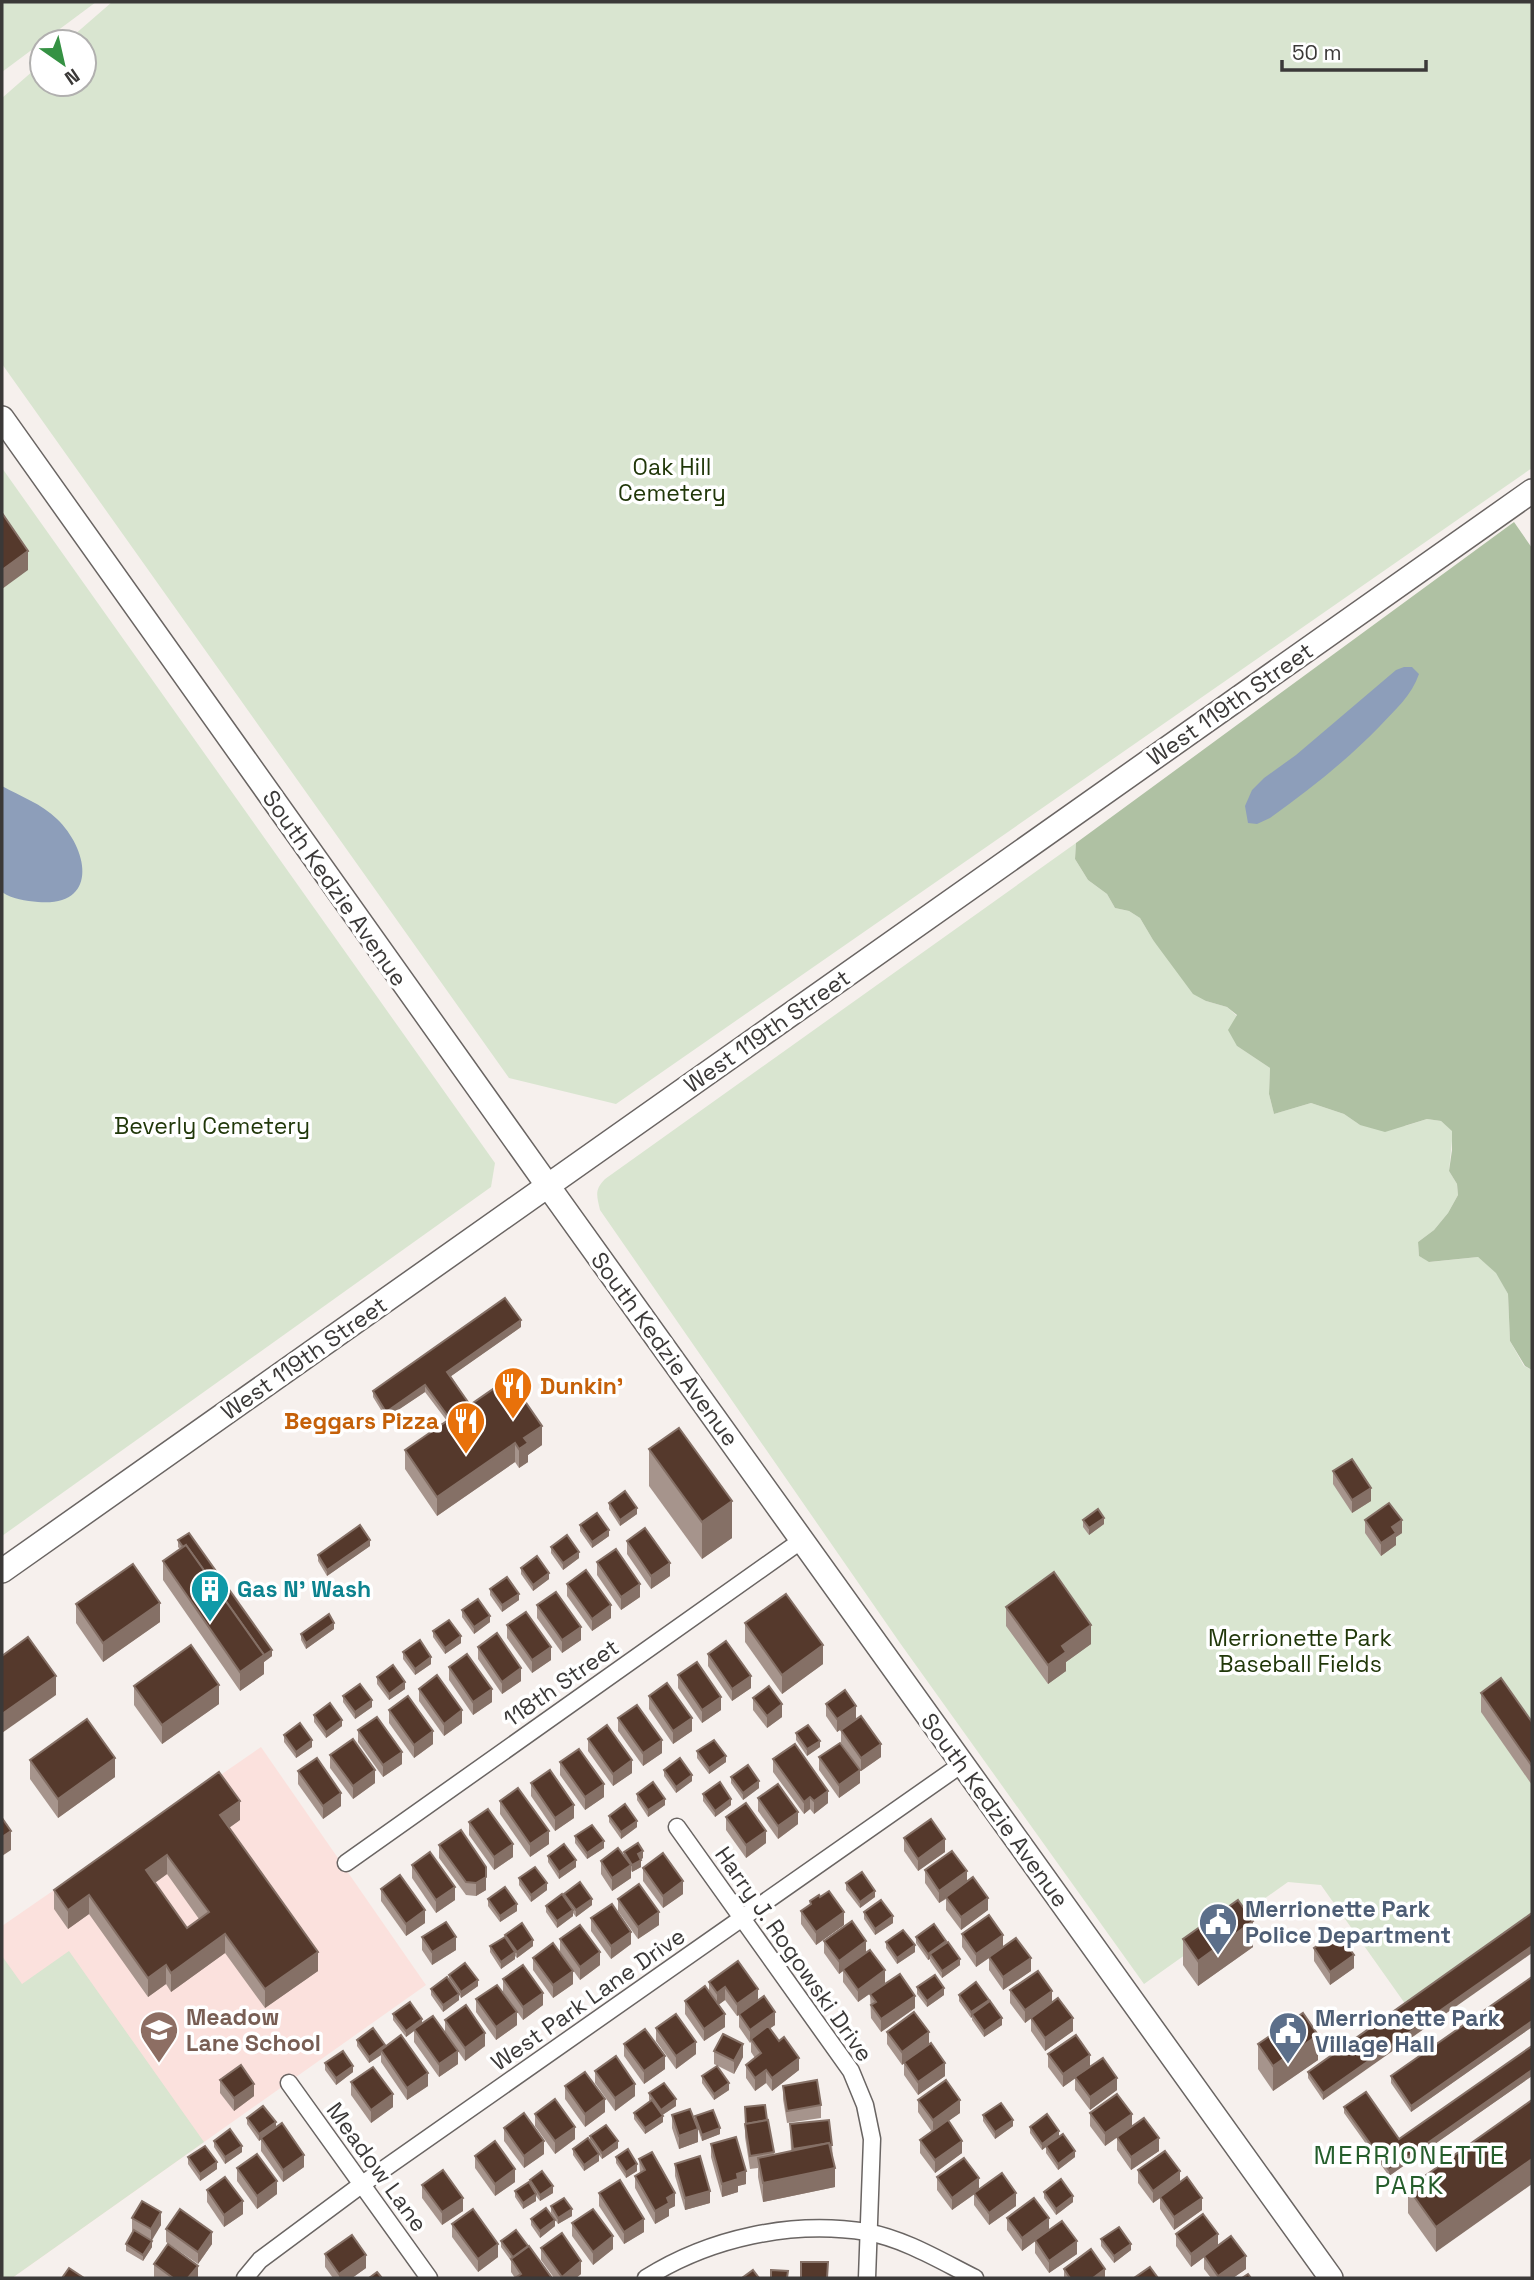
<svg xmlns="http://www.w3.org/2000/svg" width="1534" height="2280" font-family="'Space Grotesk',sans-serif">
<rect width="100%" height="100%" fill="#f6f0ed"/>
<path fill="#fbe1dd" d="M261,1747l165,238 -414,293h-10v-352z"/>
<g fill="#d9e5d0">
<path d="M2,2h94l-94,70z"/>
<path d="M112,2h1420v466l-916,636 -107,-26 -507,-714v-266l40,-35v21h42v-42h-18z"/>
<path d="M2,468l493,695 -4,24 -489,349z"/>
<path d="M1076,843l-1,16 13,21 19,14 8,14 14,3 11,7 13,22 53,61 21,6 10,9v30l33,22 -1,26 5,20 37,-11 33,11 16,11 45,1 22,-7 14,2 12,10 -4,40 8,13 1,11 -10,18 -14,17 -16,12 1,14 11,6 48,-5 19,16 11,21 2,47 14,25 8,4v546l-126,89 -85,-120 -33,-3 -144,102 -244,-341 -300,-433c-3,-14 -6,-20 5,-31z"/>
<path d="M69,1951l135,191 -192,136h-10v-322l20,28z"/>
</g>
<path fill="#afc1a3" d="M1514,522l18,26v822l-7,-4 -15,-25 -2,-47 -12,-21 -18,-16 -49,5 -10,-6 -1,-14 16,-12 14,-17 10,-18 -1,-11 -8,-13 3,-21v-19l-11,-10 -14,-2 -42,13 -25,-7 -16,-11 -33,-11 -37,11 -5,-20 1,-26 -33,-22 -9,-16 9,-15 -10,-8 -21,-6 -13,-7 -40,-54 -13,-22 -11,-7 -14,-3 -8,-14 -19,-14 -13,-21 1,-16z"/>
<g fill="#8d9eba">
<path d="M1404,667h8l7,7c-7,21 -24,36 -39,52 -34,35 -71,64 -110,92l-13,6 -9,-1 -3,-17 7,-16 12,-12 32,-23 100,-85z"/>
<path d="M2,786c18,10 40,18 55,33 32,31 42,88 -19,83 -12,-1 -26,-3 -36,-10z"/>
</g>
<g fill="none" stroke-linecap="round" stroke-linejoin="round">
<g stroke="#6a6563" stroke-width="19">
<g id="street">
<path d="M677,1827l174,244 14,34 7,34 -5,139"/>
<path d="M346,1863l456,-323"/>
<path d="M289,2083l140,195"/>
<path d="M245,2278l15,-18 101,-75 601,-421"/>
<path d="M646,2278c64,-40 145,-58 221,-46 38,7 74,29 108,46"/>
</g>
</g>
<g stroke="#6a6563" stroke-width="26">
<g id="secondary">
<path d="M2,418l546,768 783,1092"/>
<path d="M2,1571l1530,-1080"/>
</g>
</g>
<use href="#street" stroke="#fff" stroke-width="16"/>
<use href="#secondary" stroke="#fff" stroke-width="23"/>
</g>
<g fill="#a6948c" fill-rule="evenodd">
<path d="M521,1327l-70,49 19,29 72,40 -14,10v7l-9,6 -4,-6 -78,54 -32,-47v-19l42,-29 -22,-29 -39,26 -13,-21v-6z"/>
<path d="M649,1449l83,89 -30,21 -53,-73z"/>
<path d="M1333,1471l38,30 -19,12 -19,-29z"/>
<path d="M609,1503l28,11 -17,12 -11,-17z"/>
<path d="M1083,1520l21,4 -15,11 -6,-8z"/>
<path d="M1365,1520l37,13 -6,4v8l-15,11 -16,-23z"/>
<path d="M580,1525l29,11 -17,12 -12,-17z"/>
<path d="M178,1540l94,116 -8,6v12l-24,17 -77,-111v-19l17,-12 -2,-2z"/>
<path d="M627,1541l43,35 -19,13 -24,-35z"/>
<path d="M370,1546l-43,30 -9,-15v-6z"/>
<path d="M551,1547l28,11 -16,12 -12,-17z"/>
<path d="M597,1562l43,35 -19,13 -24,-35z"/>
<path d="M521,1568l28,11 -16,12 -12,-17z"/>
<path d="M567,1584l44,34 -19,13 -25,-35z"/>
<path d="M490,1589l29,11 -17,12 -12,-17z"/>
<path d="M76,1604l84,18 -57,40 -27,-39z"/>
<path d="M537,1605l44,35 -19,13 -25,-35z"/>
<path d="M1006,1607l85,37 -25,18v9l-18,13 -42,-58z"/>
<path d="M462,1610l28,12 -16,12 -12,-17z"/>
<path d="M745,1623l78,41 -41,30 -37,-52z"/>
<path d="M507,1625l44,35 -19,13 -25,-35z"/>
<path d="M334,1629l-28,20 -5,-9v-6z"/>
<path d="M433,1631l28,12 -16,11 -12,-17z"/>
<path d="M478,1647l43,34 -19,13 -24,-35z"/>
<path d="M403,1652l28,12 -16,11 -12,-16z"/>
<path d="M708,1654l43,34 -19,13 -24,-35z"/>
<path d="M449,1667l43,35 -19,13 -24,-35z"/>
<path d="M678,1675l43,35 -19,13 -24,-35z"/>
<path d="M377,1677l28,12 -16,11 -12,-16z"/>
<path d="M134,1686l85,18 -57,40 -28,-39z"/>
<path d="M419,1689l43,34 -18,13 -25,-35z"/>
<path d="M1481,1693l51,29v63l-51,-73z"/>
<path d="M343,1696l29,11 -17,12 -12,-17z"/>
<path d="M649,1696l43,35 -19,13 -24,-35z"/>
<path d="M753,1698l29,19 -15,11 -14,-18z"/>
<path d="M826,1704l30,15 -19,13 -11,-16z"/>
<path d="M389,1710l44,34 -19,14 -25,-35z"/>
<path d="M314,1715l28,11 -16,12 -12,-16z"/>
<path d="M618,1718l44,35 -19,13 -25,-35z"/>
<path d="M358,1730l44,34 -19,13 -25,-35z"/>
<path d="M841,1730l40,27 -20,14 -20,-28z"/>
<path d="M796,1733l24,14 -13,9 -11,-16z"/>
<path d="M284,1735l28,12 -16,11 -12,-16z"/>
<path d="M588,1739l44,34 -19,13 -25,-35z"/>
<path d="M697,1751l29,11 -17,12 -12,-16z"/>
<path d="M330,1755l45,28 -22,16 -23,-31z"/>
<path d="M819,1757l41,26 -21,15 -20,-28z"/>
<path d="M773,1759l55,44 -14,11 -4,-5 -6,5 -31,-42z"/>
<path d="M30,1760l85,17 -57,41 -28,-39z"/>
<path d="M560,1762l44,35 -19,13 -25,-35z"/>
<path d="M664,1770l28,11 -16,12 -12,-17z"/>
<path d="M298,1771l43,35 -18,13 -25,-35z"/>
<path d="M731,1777l28,11 -16,12 -12,-17z"/>
<path d="M531,1783l43,35 -19,13 -24,-35z"/>
<path d="M637,1794l28,11 -17,12 -11,-17z"/>
<path d="M703,1794l28,11 -16,12 -12,-16z"/>
<path d="M758,1798l40,26 -20,15 -20,-28z"/>
<path d="M500,1801l49,43 -19,13 -30,-43z"/>
<path d="M609,1816l28,11 -16,12 -12,-17z"/>
<path d="M726,1817l40,26 -20,15 -20,-28z"/>
<path d="M240,1820l-11,8 89,143 -53,37 -40,-55 -54,39 -5,-8 -18,13 -59,-83 -21,15 -14,-20v-19zM167,1874l32,45 -12,9 -32,-45z"/>
<path d="M469,1822l44,35 -19,13 -25,-35z"/>
<path d="M575,1836l29,12 -17,11 -12,-16z"/>
<path d="M904,1838l41,14 -27,19 -14,-20z"/>
<path d="M439,1845l47,45 -10,6 -10,-1 -27,-37z"/>
<path d="M624,1852l19,6 -2,1v8l-9,5 -1,-2v8l-19,13 -11,-17v-13l23,-5z"/>
<path d="M548,1856l28,11 -17,12 -11,-17z"/>
<path d="M412,1865l43,35 -19,13 -24,-35z"/>
<path d="M643,1868l40,26 -20,14 -20,-27z"/>
<path d="M925,1870l42,12 21,28 -27,20 -15,-20v-11l-7,4 -14,-20z"/>
<path d="M519,1878l28,12 -16,12 -12,-17z"/>
<path d="M846,1883l29,14 -15,11 -14,-18z"/>
<path d="M381,1889l44,34 -19,13 -25,-35z"/>
<path d="M564,1894l28,11 -16,12 -3,-4v3l-16,12 -11,-16v-6l18,-9z"/>
<path d="M488,1899l29,12 -17,11 -12,-16z"/>
<path d="M618,1899l41,26 -21,14 -20,-28z"/>
<path d="M810,1901l34,24 -28,20 -15,-21v-13l9,-6z"/>
<path d="M864,1912l29,11 -18,12 -11,-16z"/>
<path d="M1532,1913l-209,187 -15,-22v-6z"/>
<path d="M591,1918l40,26 -20,15 -20,-28z"/>
<path d="M962,1934l41,13 28,24 -28,19 -14,-20v-12l-13,9 -14,-20z"/>
<path d="M505,1935l28,11 -16,12 -2,-2v3l-14,10 -11,-17v-6l15,-9z"/>
<path d="M422,1937l34,13 -24,15 -10,-15z"/>
<path d="M916,1937l44,28 -18,13 -12,-17v-2l-2,1 -12,-17z"/>
<path d="M560,1939l40,26 -20,15 -20,-28z"/>
<path d="M1183,1939l70,8 -55,39 -15,-21z"/>
<path d="M824,1941l42,12 19,30 -27,19 -15,-20v-11l-4,3 -15,-21z"/>
<path d="M886,1942l29,10 -18,12 -11,-16z"/>
<path d="M1314,1948l40,20 -24,17 -16,-24z"/>
<path d="M533,1958l40,26 -20,14 -20,-28z"/>
<path d="M738,1961l20,40 17,24 -5,3 29,42 -27,21 -6,-8 -11,8 -9,-13v-13l9,-7 -4,-6v-10l-1,1 -11,-16v-12l-2,1 -12,-16 -7,5 7,22 -21,14 -19,-27v-13l24,-9v-10z"/>
<path d="M449,1975l29,11 -17,12 -2,-3v5l-16,12 -12,-17v-6l18,-9z"/>
<path d="M1532,1977v50l-121,85 -20,-29v-7z"/>
<path d="M503,1979l40,26 -20,15 -20,-28z"/>
<path d="M917,1987l27,8 -17,12 -10,-13z"/>
<path d="M1010,1990l63,41 -28,20 -14,-20v-13l-6,5 -15,-20z"/>
<path d="M870,1994l45,14 -34,24 -10,-14z"/>
<path d="M959,1995l30,7 13,23 -18,12 -12,-17v-3l-1,1 -12,-17z"/>
<path d="M476,1999l41,26 -21,15 -20,-28z"/>
<path d="M393,2014l29,10 36,40 -19,13 -25,-35v-11l-8,6 -13,-17z"/>
<path d="M445,2020l40,26 -20,15 -20,-28z"/>
<path d="M656,2028l40,26 -20,15 -20,-28z"/>
<path d="M887,2032l42,13 16,31 -27,19 -14,-20v-12l-2,2 -15,-21z"/>
<path d="M357,2040l28,6 43,40 -21,14 -26,-38v-7l-12,8 -12,-17z"/>
<path d="M624,2044l41,25 -21,15 -20,-28z"/>
<path d="M1258,2044l60,16 -45,31 -15,-22z"/>
<path d="M1532,2046v30l-143,100 -45,-63v-6l55,32z"/>
<path d="M714,2051l29,6 -9,17 -20,-10z"/>
<path d="M1048,2054l42,12 27,24 -27,20 -15,-20v-12l-12,9 -15,-20z"/>
<path d="M325,2063l28,9 -17,13 -11,-15z"/>
<path d="M595,2071l40,25 -20,15 -20,-28z"/>
<path d="M702,2076l27,14 -15,10 -12,-17z"/>
<path d="M220,2080l34,16 -20,15 -14,-18z"/>
<path d="M351,2082l42,25 -22,16 -20,-28z"/>
<path d="M565,2086l40,26 -20,15 -20,-28z"/>
<path d="M783,2086l38,19v13l-34,5 -4,-24z"/>
<path d="M649,2093l27,13 -14,9 1,7 -18,12 -11,-15v-6l16,-11 -1,-2z"/>
<path d="M918,2100l42,13 -12,8 14,32 -27,20 -15,-20v-13l12,-8 -14,-20z"/>
<path d="M1532,2100l-96,152 -28,-39v-25z"/>
<path d="M745,2107l22,13 7,34 17,-3 -1,-27 42,21 3,42 -72,15 -5,-25v-9l-8,1 -5,-32v-13h1z"/>
<path d="M1090,2113l42,13 27,25 -28,19 -14,-20v-13l-12,9 -15,-20z"/>
<path d="M535,2114l40,25 -20,15 -20,-28z"/>
<path d="M672,2115l23,7v-6l25,18 -18,7 -4,-12v13l-19,7 -7,-21z"/>
<path d="M983,2115l30,11 -18,13 -12,-18z"/>
<path d="M247,2118l29,10 28,39 -21,15 -22,-31v-12l-2,2 -12,-17z"/>
<path d="M1030,2127l29,10 16,20 -17,13 -12,-17v-6l-4,3 -12,-17z"/>
<path d="M504,2128l40,26 -20,14 -20,-27z"/>
<path d="M590,2136l28,12 -16,11 -3,-4v6l-15,10 -11,-16v-6l17,-8z"/>
<path d="M214,2141l28,11 -17,12 -11,-17z"/>
<path d="M711,2144l35,40 -8,2v6l-16,5 -11,-40z"/>
<path d="M475,2156l40,26 -20,14 -20,-28z"/>
<path d="M188,2157l29,12 -17,12 -12,-17z"/>
<path d="M616,2157l21,14 -11,7 -10,-15z"/>
<path d="M639,2159l36,47 -6,3v7l-14,8 -20,-36v-12l5,-3z"/>
<path d="M675,2164l35,39 -25,7 -10,-34z"/>
<path d="M237,2168l40,26 -20,15 -20,-28z"/>
<path d="M1138,2170l42,13 22,27 -28,20 -14,-21v-11l-7,5 -15,-20z"/>
<path d="M937,2177l42,12 37,17 -27,19 -15,-20v-11l-22,16 -15,-20z"/>
<path d="M530,2180l23,13 -13,8 -4,-5v5l-13,8 -8,-12v-6l15,-8z"/>
<path d="M422,2185l41,26 -21,14 -20,-27z"/>
<path d="M207,2190l36,24 -19,13 -17,-25z"/>
<path d="M1044,2192l29,10 -17,13 -12,-17z"/>
<path d="M599,2193l45,39 -20,12 -25,-38z"/>
<path d="M551,2206l21,10 -14,8 -7,-11z"/>
<path d="M132,2218l29,7 -10,15 1,7 -9,14 -17,-10v-7l8,-13h-2z"/>
<path d="M1007,2218l42,12 28,24 -28,19 -14,-20v-12l-13,10 -15,-21z"/>
<path d="M531,2219l24,7 -15,12 -9,-13z"/>
<path d="M572,2223l41,26 -20,16 -21,-29z"/>
<path d="M452,2224l46,33 -20,15 -26,-35z"/>
<path d="M166,2229l46,15 -14,20 -32,-22z"/>
<path d="M1176,2234l42,12 28,23 -13,9h-22l-7,-9v-12l-13,10 -15,-21z"/>
<path d="M1101,2239l30,11 -17,13 -13,-17z"/>
<path d="M501,2241l27,5 24,32h-37l-4,-6v-11l-10,-14z"/>
<path d="M541,2248l40,26 -5,4h-22l-13,-18z"/>
<path d="M325,2254l41,14 -14,10h-19l-8,-11z"/>
<path d="M154,2264l44,14h-43l-1,-1z"/>
<path d="M1064,2269l41,9h-41z"/>
</g>
<g fill="#857066">
<path d="M28,551v19l-26,19v-19z"/>
<path d="M521,1320v7l-74,52v-7z"/>
<path d="M425,1385v7l-39,26v-6z"/>
<path d="M542,1426v19l-14,10v7l-9,6v-19l5,-11z"/>
<path d="M515,1443v19l-78,54v-19z"/>
<path d="M1371,1488v13l-19,12v-13z"/>
<path d="M732,1501v37l-30,21v-37z"/>
<path d="M637,1508v6l-17,12v-6z"/>
<path d="M1104,1518v6l-15,11v-7z"/>
<path d="M1402,1520v13l-6,4v8l-15,11v-13l11,-16z"/>
<path d="M609,1530v6l-17,12v-6z"/>
<path d="M370,1540v6l-43,30v-6z"/>
<path d="M579,1552v6l-16,12v-7z"/>
<path d="M670,1563v13l-19,13v-13z"/>
<path d="M549,1573v6l-16,12v-6z"/>
<path d="M640,1584v13l-19,13v-13z"/>
<path d="M519,1594v6l-17,12v-7z"/>
<path d="M160,1603v19l-57,40v-19z"/>
<path d="M611,1605v13l-19,13v-12z"/>
<path d="M490,1616v6l-16,12v-7z"/>
<path d="M334,1623v6l-28,20v-6z"/>
<path d="M1091,1625v19l-25,18v9l-18,13v-19l14,-19z"/>
<path d="M581,1627v13l-19,13v-13z"/>
<path d="M461,1636v7l-16,11v-6z"/>
<path d="M823,1645v19l-41,30v-19z"/>
<path d="M551,1647v13l-19,13v-13z"/>
<path d="M272,1650v6l-8,6v12l-24,17v-19z"/>
<path d="M431,1657v7l-16,11v-6z"/>
<path d="M521,1668v13l-19,13v-12z"/>
<path d="M56,1676v19l-54,38v-19z"/>
<path d="M751,1676v12l-19,13v-12z"/>
<path d="M405,1682v7l-16,11v-6z"/>
<path d="M219,1685v19l-57,40v-19z"/>
<path d="M492,1689v13l-19,13v-13z"/>
<path d="M721,1697v13l-19,13v-13z"/>
<path d="M372,1700v7l-17,12v-7z"/>
<path d="M782,1704v13l-15,11v-12z"/>
<path d="M856,1706v13l-19,13v-13z"/>
<path d="M462,1710v13l-18,13v-12z"/>
<path d="M692,1718v13l-19,13v-13z"/>
<path d="M342,1720v6l-16,12v-6z"/>
<path d="M433,1731v13l-19,14v-13z"/>
<path d="M312,1740v7l-16,11v-6z"/>
<path d="M662,1740v13l-19,13v-13z"/>
<path d="M820,1741v6l-13,9v-7z"/>
<path d="M881,1744v13l-20,14v-13z"/>
<path d="M402,1752v12l-19,13v-12z"/>
<path d="M726,1756v6l-17,12v-6z"/>
<path d="M115,1758v19l-57,41v-19z"/>
<path d="M632,1760v13l-19,13v-12z"/>
<path d="M375,1770v13l-22,16v-13z"/>
<path d="M860,1770v13l-21,15v-13z"/>
<path d="M692,1775v6l-16,12v-6z"/>
<path d="M759,1781v7l-16,12v-7z"/>
<path d="M604,1784v13l-19,13v-13z"/>
<path d="M828,1791v12l-14,11v-13z"/>
<path d="M341,1793v13l-18,13v-13z"/>
<path d="M810,1797v12l-6,5v-12z"/>
<path d="M665,1799v6l-17,12v-7z"/>
<path d="M731,1799v6l-16,12v-6z"/>
<path d="M240,1801v19l-20,14v-19z"/>
<path d="M574,1805v13l-19,13v-13z"/>
<path d="M798,1812v12l-20,15v-13z"/>
<path d="M637,1821v6l-16,12v-7z"/>
<path d="M11,1831v19l-9,6v-19z"/>
<path d="M549,1831v13l-19,13v-13z"/>
<path d="M766,1831v12l-20,15v-13z"/>
<path d="M945,1839v13l-27,19v-12z"/>
<path d="M604,1841v7l-17,11v-6z"/>
<path d="M513,1844v13l-19,13v-13z"/>
<path d="M643,1851v7l-5,3v-7z"/>
<path d="M167,1855v19l-21,15v-19z"/>
<path d="M576,1860v7l-17,12v-7z"/>
<path d="M641,1860v7l-9,5v-7z"/>
<path d="M631,1865v13l-19,13v-13z"/>
<path d="M486,1867v23l-10,6v-13z"/>
<path d="M967,1871v13l-28,19v-12z"/>
<path d="M683,1881v13l-20,14v-12z"/>
<path d="M547,1883v7l-16,12v-7z"/>
<path d="M455,1887v13l-19,13v-13z"/>
<path d="M875,1891v6l-15,11v-6z"/>
<path d="M89,1895v19l-21,15v-19z"/>
<path d="M988,1898v12l-27,20v-13z"/>
<path d="M592,1899v6l-16,12v-7z"/>
<path d="M517,1904v7l-17,11v-6z"/>
<path d="M425,1910v13l-19,13v-12z"/>
<path d="M573,1910v6l-16,12v-7z"/>
<path d="M659,1912v13l-21,14v-12z"/>
<path d="M844,1912v13l-28,20v-13z"/>
<path d="M893,1916v7l-18,12v-6z"/>
<path d="M1253,1921v26l-55,39v-25z"/>
<path d="M631,1932v12l-20,15v-13z"/>
<path d="M225,1934v19l-54,39v-19z"/>
<path d="M1003,1935v13l-27,19v-13z"/>
<path d="M456,1937v13l-24,15v-13z"/>
<path d="M533,1940v6l-16,12v-6z"/>
<path d="M866,1941v13l-27,20v-13z"/>
<path d="M946,1941v7l-16,6v5l-2,1v-6z"/>
<path d="M915,1945v7l-18,12v-6z"/>
<path d="M1532,1946v7l-209,147v-7z"/>
<path d="M318,1952v19l-53,37v-19z"/>
<path d="M515,1952v7l-14,10v-7z"/>
<path d="M600,1952v13l-20,15v-13z"/>
<path d="M1354,1955v13l-24,17v-13z"/>
<path d="M1031,1958v13l-28,19v-13z"/>
<path d="M960,1959v6l-18,13v-7z"/>
<path d="M166,1965v19l-18,13v-19z"/>
<path d="M885,1970v13l-27,19v-12z"/>
<path d="M573,1971v13l-20,14v-13z"/>
<path d="M478,1980v6l-17,12v-6z"/>
<path d="M725,1987v13l-8,6v-13z"/>
<path d="M944,1988v7l-17,12v-6z"/>
<path d="M758,1989v13l-21,14v-12z"/>
<path d="M1052,1991v12l-27,20v-13z"/>
<path d="M543,1993v12l-20,15v-13z"/>
<path d="M459,1994v6l-16,12v-7z"/>
<path d="M915,1996v12l-34,24v-13z"/>
<path d="M989,2000v6l-17,8v3l-1,1v-6z"/>
<path d="M517,2012v13l-21,15v-13z"/>
<path d="M775,2012v13l-23,16 -1,-2 -1,4v-13z"/>
<path d="M725,2014v13l-21,14v-12z"/>
<path d="M1002,2018v7l-18,12v-6z"/>
<path d="M1073,2018v13l-28,20v-13z"/>
<path d="M422,2019v6l-16,12v-6z"/>
<path d="M1532,2021v6l-121,85v-6z"/>
<path d="M929,2032v13l-27,20v-13z"/>
<path d="M485,2033v13l-20,15v-13z"/>
<path d="M1318,2035v25l-45,31v-25z"/>
<path d="M696,2042v12l-20,15v-13z"/>
<path d="M743,2044v13l-9,17v-13z"/>
<path d="M385,2045v6l-4,-1v5l-12,8v-6z"/>
<path d="M458,2051v13l-19,13v-13z"/>
<path d="M1090,2055v13l-27,19v-13z"/>
<path d="M665,2056v13l-21,15v-13z"/>
<path d="M799,2058v12l-27,21v-13z"/>
<path d="M945,2063v13l-27,19v-13z"/>
<path d="M353,2066v6l-17,13v-7z"/>
<path d="M766,2070v13l-11,8v-13z"/>
<path d="M1532,2070v6l-143,100v-6z"/>
<path d="M428,2073v13l-21,14v-12z"/>
<path d="M1117,2078v12l-27,20v-13z"/>
<path d="M729,2083v7l-15,10v-6z"/>
<path d="M254,2084v12l-20,15v-13z"/>
<path d="M635,2084v12l-20,15v-13z"/>
<path d="M393,2094v13l-22,16v-13z"/>
<path d="M605,2099v13l-20,15v-13z"/>
<path d="M676,2099v7l-15,10v-6z"/>
<path d="M960,2100v13l-27,19v-12z"/>
<path d="M1132,2114v13l-27,19v-13z"/>
<path d="M663,2116v6l-18,12v-6z"/>
<path d="M1013,2120v6l-18,13v-7z"/>
<path d="M276,2122v7l-17,12v-7z"/>
<path d="M575,2127v12l-20,15v-13z"/>
<path d="M720,2128v6l-18,7v-6z"/>
<path d="M698,2129v13l-19,7v-13z"/>
<path d="M1059,2131v6l-17,13v-6z"/>
<path d="M1159,2138v13l-28,19v-13z"/>
<path d="M544,2141v13l-20,14v-12z"/>
<path d="M618,2141v7l-16,11v-6z"/>
<path d="M962,2141v12l-27,20v-13z"/>
<path d="M242,2146v6l-17,12v-7z"/>
<path d="M1075,2151v6l-17,13v-6z"/>
<path d="M599,2154v7l-15,10v-6z"/>
<path d="M304,2155v12l-21,15v-12z"/>
<path d="M1532,2159v25l-96,68v-25z"/>
<path d="M217,2162v7l-17,12v-7z"/>
<path d="M637,2164v7l-11,7v-6z"/>
<path d="M835,2168v19l-72,15v-19z"/>
<path d="M515,2169v13l-20,14v-12z"/>
<path d="M746,2171v13l-8,2v6l-16,5v-13l15,-10z"/>
<path d="M1180,2171v13l-27,19v-12z"/>
<path d="M979,2178v13l-27,19v-12z"/>
<path d="M277,2181v13l-20,15v-13z"/>
<path d="M553,2186v7l-13,8v-6z"/>
<path d="M710,2191v12l-25,7v-12z"/>
<path d="M675,2193v13l-6,3v7l-14,8v-13l12,-13z"/>
<path d="M1016,2193v13l-27,19v-12z"/>
<path d="M536,2194v7l-13,8v-6z"/>
<path d="M1073,2196v6l-17,13v-6z"/>
<path d="M463,2198v13l-21,14v-13z"/>
<path d="M1202,2198v12l-28,20v-13z"/>
<path d="M243,2201v13l-19,13v-12z"/>
<path d="M572,2209v7l-14,8v-6z"/>
<path d="M161,2212v13l-10,17v-13z"/>
<path d="M1049,2218v13l-27,20v-13z"/>
<path d="M644,2219v13l-20,12v-12z"/>
<path d="M555,2220v6l-15,12v-7z"/>
<path d="M212,2232v12l-14,20v-12z"/>
<path d="M1218,2234v13l-27,20v-13z"/>
<path d="M613,2236v13l-20,16v-13z"/>
<path d="M152,2241v6l-9,14v-6z"/>
<path d="M1077,2241v13l-28,19v-12z"/>
<path d="M498,2244v13l-20,15v-13z"/>
<path d="M1131,2244v6l-17,13v-7z"/>
<path d="M366,2255v13l-14,10h-13v-4z"/>
<path d="M1246,2256v13l-13,9h-15v-2z"/>
<path d="M581,2261v13l-5,4h-14v-1z"/>
<path d="M198,2266v12h-10z"/>
<path d="M1105,2269v9h-12z"/>
</g>
<g fill="#55392c" stroke="#857066" stroke-width="2" fill-rule="evenodd">
<path d="M2,513l26,38 -26,19z"/>
<path d="M505,1298l16,22 -74,52 23,33 -20,14 -25,-34 -39,27 -13,-21z"/>
<path d="M509,1378l33,48 -18,12 4,5 -9,6 -4,-6 -78,54 -32,-47z"/>
<path d="M679,1428l53,73 -30,21 -53,-73z"/>
<path d="M1352,1459l19,29 -19,12 -19,-29z"/>
<path d="M625,1491l12,17 -17,12 -11,-17z"/>
<path d="M1389,1503l13,17 -10,7 4,6 -15,10 -16,-23z"/>
<path d="M1098,1509l6,9 -15,10 -6,-8z"/>
<path d="M597,1513l12,17 -17,12 -12,-17z"/>
<path d="M360,1525l10,15 -43,30 -9,-15z"/>
<path d="M645,1528l25,35 -19,13 -24,-35z"/>
<path d="M189,1533l83,117 -14,9 6,-4 -78,-110 -3,2 -5,-7z"/>
<path d="M567,1535l12,17 -16,11 -12,-16z"/>
<path d="M186,1545l78,110 -24,17 -77,-111z"/>
<path d="M616,1549l24,35 -19,13 -24,-35z"/>
<path d="M537,1556l12,17 -16,12 -12,-17z"/>
<path d="M133,1564l27,39 -57,40 -27,-39z"/>
<path d="M586,1570l25,35 -19,14 -25,-35z"/>
<path d="M1054,1572l37,53 -29,21 4,6 -18,13 -42,-58z"/>
<path d="M507,1577l12,17 -17,11 -12,-16z"/>
<path d="M556,1592l25,35 -19,13 -25,-35z"/>
<path d="M786,1594l37,51 -41,30 -37,-52z"/>
<path d="M478,1599l12,17 -16,11 -12,-17z"/>
<path d="M526,1612l25,35 -19,13 -25,-35z"/>
<path d="M329,1614l5,9 -28,20 -5,-9z"/>
<path d="M449,1620l12,16 -16,12 -12,-17z"/>
<path d="M497,1633l24,35 -19,14 -24,-35z"/>
<path d="M28,1637l28,39 -54,38v-58z"/>
<path d="M420,1640l11,17 -16,12 -12,-17z"/>
<path d="M726,1641l25,35 -19,13 -24,-35z"/>
<path d="M191,1645l28,40 -57,40 -28,-39z"/>
<path d="M467,1654l25,35 -19,13 -24,-35z"/>
<path d="M697,1662l24,35 -19,13 -24,-35z"/>
<path d="M393,1665l12,17 -16,12 -12,-17z"/>
<path d="M437,1675l25,35 -18,14 -25,-35z"/>
<path d="M1501,1678l31,44v44l-51,-73z"/>
<path d="M667,1683l25,35 -19,13 -24,-35z"/>
<path d="M360,1684l12,16 -17,12 -12,-16z"/>
<path d="M769,1686l13,18 -15,12 -14,-18z"/>
<path d="M845,1690l11,16 -19,13 -11,-15z"/>
<path d="M408,1696l25,35 -19,14 -25,-35z"/>
<path d="M330,1703l12,17 -16,12 -12,-17z"/>
<path d="M637,1705l25,35 -19,13 -25,-35z"/>
<path d="M861,1716l20,28 -20,14 -20,-28z"/>
<path d="M377,1717l25,35 -19,13 -25,-35z"/>
<path d="M87,1719l28,39 -57,41 -28,-39z"/>
<path d="M300,1723l12,17 -16,12 -12,-17z"/>
<path d="M607,1725l25,35 -19,14 -25,-35z"/>
<path d="M808,1725l12,16 -13,8 -11,-16z"/>
<path d="M353,1739l22,31 -22,16 -23,-31z"/>
<path d="M714,1740l12,16 -17,12 -12,-17z"/>
<path d="M840,1743l20,27 -21,15 -20,-28z"/>
<path d="M795,1744l33,47 -14,10 -4,-4 -6,5 -31,-43z"/>
<path d="M579,1749l25,35 -19,13 -25,-35z"/>
<path d="M317,1758l24,35 -18,13 -25,-35z"/>
<path d="M680,1758l12,17 -16,12 -12,-17z"/>
<path d="M748,1765l11,16 -16,12 -12,-16z"/>
<path d="M550,1770l24,35 -19,13 -24,-35z"/>
<path d="M219,1772l21,29 -20,14 98,137 -53,37 -40,-55 -54,39 -5,-8 -18,13 -59,-83 -21,15 -14,-20zM167,1855l42,57 -22,16 -41,-58z"/>
<path d="M653,1782l12,17 -17,11 -11,-16z"/>
<path d="M720,1782l11,17 -16,12 -12,-17z"/>
<path d="M778,1784l20,28 -20,14 -20,-28z"/>
<path d="M518,1788l31,43 -19,13 -30,-43z"/>
<path d="M746,1803l20,28 -20,14 -20,-28z"/>
<path d="M625,1804l12,17 -16,11 -12,-16z"/>
<path d="M488,1809l25,35 -19,13 -25,-35z"/>
<path d="M2,1818l9,13 -9,6z"/>
<path d="M931,1819l14,20 -27,20 -14,-21z"/>
<path d="M592,1825l12,16 -17,12 -12,-17z"/>
<path d="M461,1830l25,37v10l-10,6 -10,-1 -27,-37z"/>
<path d="M638,1843l5,8 -5,3 3,6 -9,5 -8,-13z"/>
<path d="M564,1844l12,16 -17,12 -11,-16z"/>
<path d="M618,1848l13,17 -19,13 -11,-17z"/>
<path d="M952,1851l15,20 -28,20 -14,-21z"/>
<path d="M430,1852l25,35 -19,13 -24,-35z"/>
<path d="M663,1853l20,28 -20,15 -20,-28z"/>
<path d="M535,1867l12,16 -16,12 -12,-17z"/>
<path d="M862,1872l13,19 -15,11 -14,-19z"/>
<path d="M400,1875l25,35 -19,14 -25,-35z"/>
<path d="M973,1877l15,21 -27,19 -15,-20z"/>
<path d="M580,1882l12,17 -16,11 -12,-16z"/>
<path d="M639,1884l20,28 -21,15 -20,-28z"/>
<path d="M505,1887l12,17 -17,12 -12,-17z"/>
<path d="M829,1891l15,21 -28,20 -15,-21 10,-7 -1,-3 9,-6 1,2z"/>
<path d="M562,1894l11,16 -16,11 -11,-15z"/>
<path d="M881,1900l12,16 -18,13 -11,-17z"/>
<path d="M1238,1900l15,21 -55,40 -15,-22z"/>
<path d="M612,1904l19,28 -20,14 -20,-28z"/>
<path d="M1532,1913v33l-209,147 -15,-21z"/>
<path d="M989,1915l14,20 -27,19 -14,-20z"/>
<path d="M852,1921l14,20 -27,20 -15,-20z"/>
<path d="M446,1922l10,15 -24,15 -10,-15z"/>
<path d="M522,1923l11,17 -16,12 -12,-17z"/>
<path d="M934,1924l12,17 -18,13 -12,-17z"/>
<path d="M580,1925l20,27 -20,15 -20,-28z"/>
<path d="M903,1930l12,15 -18,13 -11,-16z"/>
<path d="M1337,1932l17,23 -24,17 -16,-24z"/>
<path d="M505,1937l10,15 -14,10 -11,-16z"/>
<path d="M1016,1938l15,20 -28,19 -14,-20z"/>
<path d="M948,1942l12,17 -18,12 -12,-17z"/>
<path d="M553,1943l20,28 -20,14 -20,-27z"/>
<path d="M870,1950l15,20 -27,20 -15,-21z"/>
<path d="M738,1961l20,28 -21,15 -12,-17 -8,6 -8,-11z"/>
<path d="M465,1963l13,17 -17,12 -12,-17z"/>
<path d="M523,1965l20,28 -20,14 -20,-28z"/>
<path d="M1038,1971l14,20 -27,19 -15,-20z"/>
<path d="M900,1974l15,22 -34,23 -10,-14 5,-3 -6,-8z"/>
<path d="M935,1975l9,13 -17,13 -10,-14z"/>
<path d="M447,1977l12,17 -16,11 -12,-16z"/>
<path d="M1532,1977v44l-121,85 -20,-30z"/>
<path d="M976,1982l13,18 -18,12 -12,-17z"/>
<path d="M497,1985l20,27 -21,15 -20,-28z"/>
<path d="M705,1986l20,28 -21,15 -19,-28z"/>
<path d="M764,1996l11,16 -25,18 -11,-16z"/>
<path d="M1058,1998l15,20 -28,20 -14,-20z"/>
<path d="M990,2001l12,17 -18,13 -12,-17z"/>
<path d="M410,2002l12,17 -16,12 -13,-17z"/>
<path d="M466,2005l19,28 -20,15 -20,-28z"/>
<path d="M914,2012l15,20 -27,20 -15,-20z"/>
<path d="M1303,2013l15,22 -45,31 -15,-22z"/>
<path d="M676,2014l20,28 -20,14 -20,-28z"/>
<path d="M433,2016l25,35 -19,13 -25,-35z"/>
<path d="M768,2026l11,15 5,-4 15,21 -27,20 -6,-8 -11,8 -9,-13 15,-12 -10,-14z"/>
<path d="M373,2028l12,17 -16,12 -12,-17z"/>
<path d="M645,2029l20,27 -21,15 -20,-27z"/>
<path d="M723,2034l20,10 -9,17 -20,-10z"/>
<path d="M401,2035l27,38 -21,15 -26,-38z"/>
<path d="M1076,2035l14,20 -27,19 -15,-20z"/>
<path d="M931,2043l14,20 -27,19 -14,-20z"/>
<path d="M1532,2046v24l-143,100 -45,-63 22,-15 33,47z"/>
<path d="M343,2051l10,15 -17,12 -11,-15z"/>
<path d="M616,2056l19,28 -20,14 -20,-27z"/>
<path d="M1103,2058l14,20 -27,19 -15,-20z"/>
<path d="M241,2065l13,19 -20,14 -14,-18z"/>
<path d="M717,2066l12,17 -15,11 -12,-18z"/>
<path d="M373,2067l20,27 -22,16 -20,-28z"/>
<path d="M585,2072l20,27 -20,15 -20,-28z"/>
<path d="M817,2080l4,25 -34,6 -4,-25z"/>
<path d="M946,2080l14,20 -27,20 -15,-20z"/>
<path d="M664,2083l12,16 -15,11 -12,-17z"/>
<path d="M1117,2094l15,20 -27,19 -15,-20z"/>
<path d="M555,2099l20,28 -20,14 -20,-27z"/>
<path d="M652,2100l11,16 -18,12 -11,-15z"/>
<path d="M1532,2100v59l-96,68 -28,-39z"/>
<path d="M1001,2103l12,17 -18,12 -12,-17z"/>
<path d="M765,2105l2,15 -21,4 -1,-17z"/>
<path d="M263,2106l13,16 -17,12 -12,-16z"/>
<path d="M690,2109l8,20 -19,7 -7,-21z"/>
<path d="M713,2110l7,18 -18,7 -7,-19z"/>
<path d="M524,2113l20,28 -20,15 -20,-28z"/>
<path d="M1047,2114l12,17 -17,13 -12,-17z"/>
<path d="M1144,2118l15,20 -28,19 -14,-20z"/>
<path d="M768,2120l6,32 -24,4 -5,-32z"/>
<path d="M829,2120l3,25h-2l-1,-2 -36,6 -3,-25z"/>
<path d="M948,2120l14,21 -27,19 -15,-20z"/>
<path d="M282,2123l22,32 -21,15 -22,-32z"/>
<path d="M606,2125l12,16 -16,12 -12,-17z"/>
<path d="M230,2129l12,17 -17,11 -11,-16z"/>
<path d="M1063,2134l12,17 -17,13 -12,-18z"/>
<path d="M736,2137l10,34 -9,3 1,5 -16,5 -11,-40z"/>
<path d="M588,2138l11,16 -15,11 -11,-16z"/>
<path d="M495,2141l20,28 -20,15 -20,-28z"/>
<path d="M829,2143l6,25 -72,15 -5,-25z"/>
<path d="M205,2146l12,16 -17,12 -12,-17z"/>
<path d="M628,2149l9,15 -11,8 -10,-15z"/>
<path d="M1165,2151l15,20 -27,20 -15,-21z"/>
<path d="M652,2152l23,41 -8,5 2,5 -14,8 -20,-35 10,-6 -6,-11z"/>
<path d="M257,2154l20,27 -20,15 -20,-28z"/>
<path d="M700,2156l10,35 -25,7 -10,-34z"/>
<path d="M964,2158l15,20 -27,20 -15,-21z"/>
<path d="M443,2170l20,28 -21,14 -20,-27z"/>
<path d="M542,2171l11,15 -13,9 -10,-15z"/>
<path d="M1002,2173l14,20 -27,20 -15,-20z"/>
<path d="M225,2177l18,24 -19,14 -17,-25z"/>
<path d="M1187,2177l15,21 -28,19 -14,-20z"/>
<path d="M1061,2179l12,17 -17,13 -12,-17z"/>
<path d="M620,2180l24,39 -20,13 -25,-39z"/>
<path d="M529,2182l7,12 -13,9 -8,-12z"/>
<path d="M564,2198l8,11 -14,9 -7,-12z"/>
<path d="M1034,2198l15,20 -27,20 -15,-20z"/>
<path d="M142,2201l19,11 -10,17 -19,-11z"/>
<path d="M546,2208l9,12 -15,11 -9,-12z"/>
<path d="M180,2209l32,23 -14,20 -32,-23z"/>
<path d="M473,2209l25,35 -20,15 -26,-35z"/>
<path d="M593,2209l20,27 -20,16 -21,-29z"/>
<path d="M1203,2214l15,20 -27,20 -15,-20z"/>
<path d="M1062,2221l15,20 -28,20 -14,-21z"/>
<path d="M1119,2227l12,17 -17,12 -13,-17z"/>
<path d="M134,2230l18,11 -9,14 -17,-11z"/>
<path d="M516,2230l12,16 -15,11 -12,-16z"/>
<path d="M562,2233l19,28 -19,16 -21,-29z"/>
<path d="M352,2235l14,20 -27,19 -14,-20z"/>
<path d="M1231,2236l15,20 -28,20 -14,-20z"/>
<path d="M168,2244l30,22 -10,12h-15l-19,-14z"/>
<path d="M529,2246l23,32h-37l6,-4 -10,-15z"/>
<path d="M1091,2249l14,20 -12,9h-23l-6,-9z"/>
<path d="M801,2262h27l-1,16h-26z"/>
<path d="M1150,2267l8,11h-24z"/>
<path d="M69,2268l15,10h-22z"/>
<path d="M753,2270l6,8h-17z"/>
<path d="M771,2270l17,1 -1,7h-16z"/>
<path d="M377,2272l5,6h-13z"/>
<path d="M1248,2274l3,4h-9z"/>
</g>
<defs>
<g id="restaurant-pin" transform="scale(2.0125)"><path d="M0 17L-7.5 6A9.5 9.5 0 1 1 7.5 6Z" fill="#e8710a" stroke="#fff"/><path d="M-5-6h1v4h1v-4h1v4h1v-4h1v5L-1.5 .5V6h-2V.5L-5-1ZM5-6V6H3V1.5H1.5Q1.5-4 5-6Z" fill="#fff"/></g>
<g id="building-pin" transform="scale(2.0125)"><path d="M0 17L-7.5 6A9.5 9.5 0 1 1 7.5 6Z" fill="#0f9aa8" stroke="#fff"/><path d="M-4-6H4V6H1V3H-1V6H-4ZM-2.5-4.3h1.7v1.8h-1.7ZM.8-4.3h1.7v1.8H.8ZM-2.5-1h1.7V.8h-1.7ZM.8-1h1.7V.8H.8Z" fill="#fff"/></g>
<g id="civic-pin" transform="scale(2.0125)"><path d="M0 17L-7.5 6A9.5 9.5 0 1 1 7.5 6Z" fill="#5c6f8a" stroke="#fff"/><path d="M-.6-6.5H3V-4.5H.6V-3L4-1V1h2V6H-6V1h2V-1L-.6-3ZM-1.2 2.5V6h2.4V2.5Z" fill="#fff"/></g>
<g id="school-pin" transform="scale(2.0125)"><path d="M0 17L-7.5 6A9.5 9.5 0 1 1 7.5 6Z" fill="#8d6e63" stroke="#fff"/><path d="M0-5L7-2L0 1L-7-2ZM-4 1L0 2.5L4 1V4Q0 6-4 4Z" fill="#fff"/></g>
</defs>
<g fill-rule="evenodd">
<use href="#restaurant-pin" x="513" y="1386"/>
<use href="#restaurant-pin" x="466" y="1421"/>
<use href="#building-pin" x="210" y="1589"/>
<use href="#civic-pin" x="1218" y="1922"/>
<use href="#school-pin" x="159" y="2030"/>
<use href="#civic-pin" x="1288" y="2031"/>
</g>
<g text-anchor="middle" dominant-baseline="central" stroke-width="7" stroke-linejoin="round" paint-order="stroke">
<g font-size="23" fill="#203709" stroke="#fff">
<text x="672" y="467">Oak Hill<tspan x="672" dy="26">Cemetery</tspan></text>
<text x="212" y="1126">Beverly Cemetery</text>
<text x="1300" y="1638">Merrionette Park<tspan x="1300" dy="26">Baseball Fields</tspan></text>
</g>
<g font-size="23" fill="#3b3938" stroke="#fff">
<text transform="translate(1230 704) rotate(-35)">West 119th Street</text>
<text transform="translate(335 888) rotate(55)">South Kedzie Avenue</text>
<text transform="translate(767 1031) rotate(-35)">West 119th Street</text>
<text transform="translate(665 1349) rotate(54)">South Kedzie Avenue</text>
<text transform="translate(304 1358) rotate(-35)">West 119th Street</text>
<text transform="translate(561 1683) rotate(-35)">118th Street</text>
<text transform="translate(995 1810) rotate(54)">South Kedzie Avenue</text>
<text transform="translate(794 1954) rotate(55)">Harry J. Rogowski Drive</text>
<text transform="translate(588 1999) rotate(-35)">West Park Lane Drive</text>
<text transform="translate(377 2167) rotate(54)">Meadow Lane</text>
</g>
<g font-size="23" font-weight="bold" fill="#c56008" stroke="#fff" text-anchor="start">
<text x="540" y="1386">Dunkin'</text>
<text x="439" y="1421" text-anchor="end">Beggars Pizza</text>
</g>
<g font-size="23" font-weight="bold" fill="#0d838f" stroke="#fff" text-anchor="start">
<text x="237" y="1589">Gas N' Wash</text>
</g>
<g font-size="23" font-weight="bold" fill="#4e5e75" stroke="#fff" text-anchor="start">
<text x="1245" y="1909">Merrionette Park<tspan x="1245" dy="26">Police Department</tspan></text>
<text x="1315" y="2018">Merrionette Park<tspan x="1315" dy="26">Village Hall</tspan></text>
</g>
<g font-size="23" font-weight="bold" fill="#785e54" stroke="#fff" text-anchor="start">
<text x="186" y="2017">Meadow<tspan x="186" dy="26">Lane School</tspan></text>
</g>
<g font-size="26" letter-spacing="2" fill="#255e2c" stroke="#fff">
<text x="1410" y="2155">MERRIONETTE<tspan x="1410" dy="30">PARK</tspan></text>
</g>
</g>
<rect width="1534" height="2280" fill="none" stroke="#3b3938" stroke-width="7"/>
<g transform="translate(63 63) rotate(146)"><circle r="33" fill="#ffffff" stroke="#b1b0af" stroke-width="2"/>
<path d="M0-5L12 26L0 18L-12 26Z" fill="#359143"/>
<text y="-10" font-size="19" font-weight="bold" text-anchor="middle" fill="#3b3938">N</text>
</g>
<path d="M1282 60v10h144v-10" fill="none" stroke="#3b3938" stroke-width="3.5"/>
<text x="1292" y="60" font-size="21" fill="#3b3938" stroke="#ffffff" stroke-width="5" paint-order="stroke">50 m</text>
</svg>
